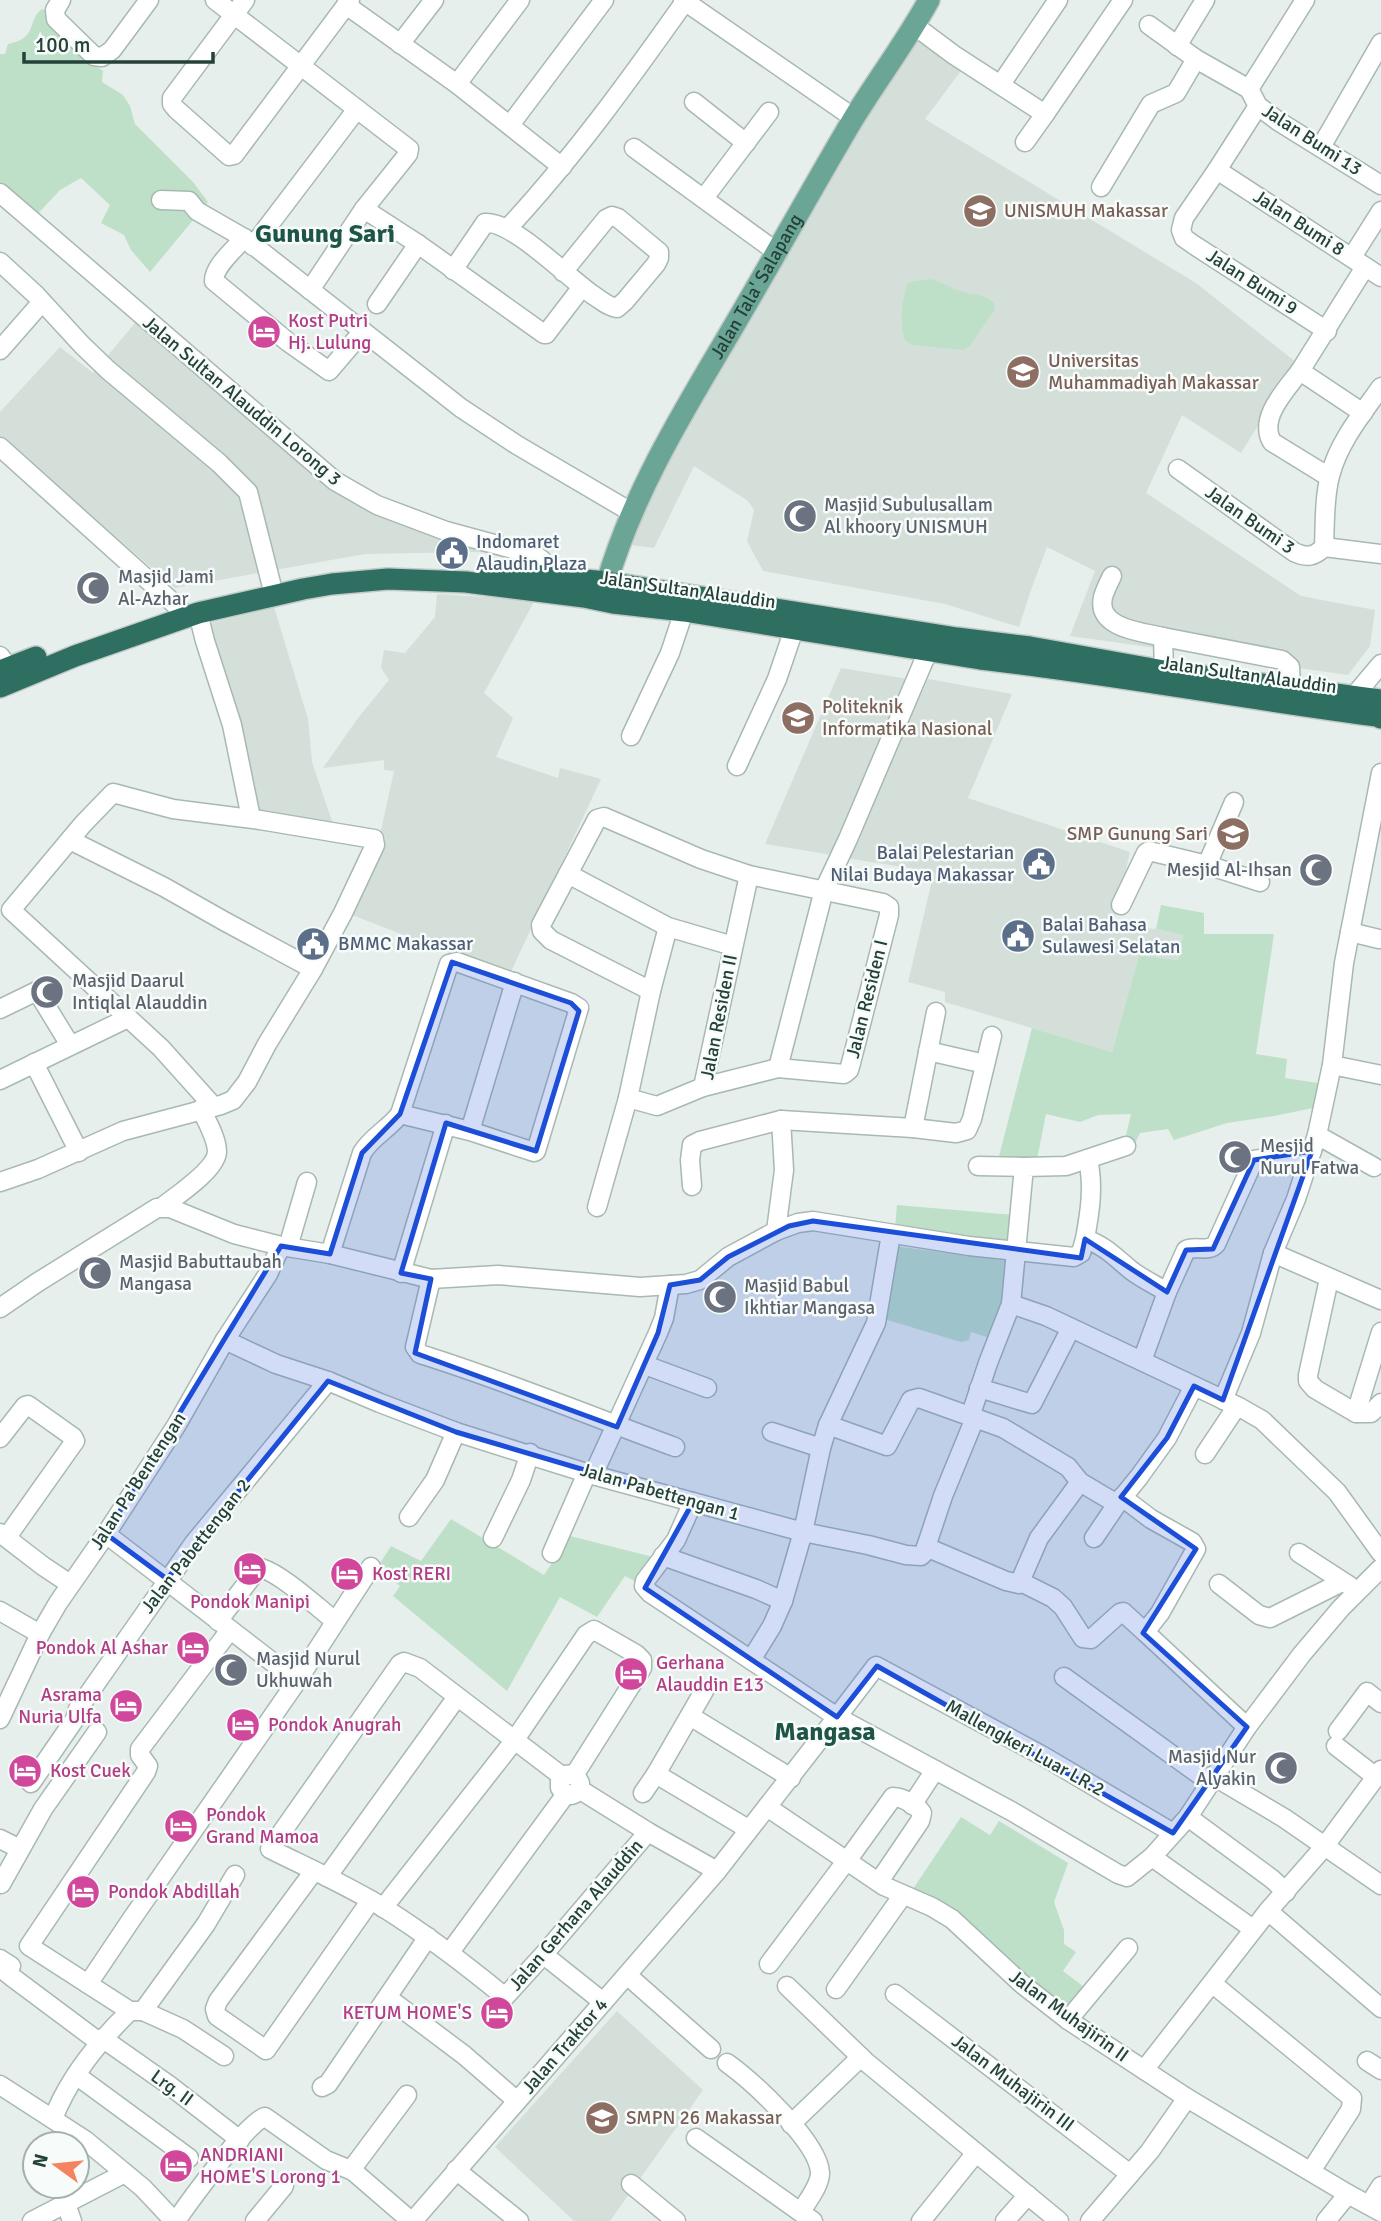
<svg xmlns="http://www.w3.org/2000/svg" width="1381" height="2221" font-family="Signika,sans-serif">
<rect width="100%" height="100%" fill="#e6efeb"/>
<g fill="#d4dfda">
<path d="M912,33l51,35 -38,51 271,164 101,80 -56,90 -59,-38 -36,78 155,103 74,14 -5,36 -22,29 -278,-39 25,-65 -48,-24 -16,43 -12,37 -74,-23 -182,-33 -16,-30 7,-31 -6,-9 -54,-35 -40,82 -24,-3 6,-24 39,-78z"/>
<path d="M140,317l215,181 180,57 -62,-3 -108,2 -190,34 -175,-151v-25l60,-65 33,26z"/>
<path d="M437,594l98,6 -51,93 29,25 -17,39 62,21 2,-10 41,11 -92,197 -162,-63 39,-75 -6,-3 14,-64 -10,-1v-10l-61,8 35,-50 31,-38 -8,-12 3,-18 21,3 30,-36z"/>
<path d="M274,607l34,112 4,43 22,65 -84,-14 -46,-188z"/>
<path d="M841,668l67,11 -76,176 -67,-11z"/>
<path d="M928,679l84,15 -44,104 162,54 -17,73 43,4 27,6 -5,25 -39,-5 -27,97 -167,-50v-10l-37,-10 26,-110 -88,-14z"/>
<path d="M617,2011l86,79 -93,131h-36l-79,-74z"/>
</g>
<g fill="#bfe0c8">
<path d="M42,9l8,3 41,50 12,9 -1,11 21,13 7,11 5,18 58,58 15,20 -58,70 -19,-22 -7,-15 -23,-12 9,-18 -29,-27 -21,12 -30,32 -30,-19v-149h5l3,-10c31,-6 18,-23 34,-35z"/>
<path d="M931,279c11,3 21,10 32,13 12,4 21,1 31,11l1,6 -26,38 -5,3 -52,-5 -7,-5c-6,-20 -3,-36 2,-56l7,-3z"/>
<path d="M1161,905l43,8v21h70l-18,120 31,5 -2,19 33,5 -5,25 -39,8 -47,7 -53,17 -6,-11 -28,4 -6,12 -9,-6 6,-25 -33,1 -18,7 -34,-8 -10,50h-39l35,-136 80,24 27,-97 39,5 5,-25 -27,-6z"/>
<path d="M897,1205l117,10 -6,37 -114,-12z"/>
<path d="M894,1246l114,15 -1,39 -17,38 -19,-6 -2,8 -8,2 -77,-23z"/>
<path d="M451,1519l93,56 26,-39 83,21 -15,26 -13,-7 -28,41 -37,-20 -53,94 -114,-95 7,-10 -23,-18 14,-22 30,15z"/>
<path d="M961,1817l29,18 9,-14 69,42 -14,39 10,28v14l12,8 -13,19 29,22 -20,26 -163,-124z"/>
</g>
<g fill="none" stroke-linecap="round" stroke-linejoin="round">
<g stroke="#a8b8b2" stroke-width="21">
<g id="minor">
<path d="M61,0l-6,10 1,9 38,37 8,1 10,-7 37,-50"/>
<path d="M215,0l194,149 -1,5 -44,55 -54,81"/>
<path d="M245,0l-73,98v6l4,5 53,47 5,-1 116,-155"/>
<path d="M683,0l171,118"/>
<path d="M346,5l111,79 63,-84"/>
<path d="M1149,25l47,34 53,30 9,17 20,15 103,64"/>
<path d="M915,26l39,29 91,59 78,-114"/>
<path d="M400,44l34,-44"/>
<path d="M1177,46l28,-46"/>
<path d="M457,84l105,83"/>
<path d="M1001,84l57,-84"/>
<path d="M1249,89l56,-89"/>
<path d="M694,102l52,41"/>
<path d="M1258,106l-41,64 -33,48 -3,12 3,8 10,7 133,86"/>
<path d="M510,125l94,-125"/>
<path d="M1025,142l20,-28"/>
<path d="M1321,147l60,-104"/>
<path d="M634,148l144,105"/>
<path d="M1217,170l164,107"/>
<path d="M1101,187l50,-83 25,-11 20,-34"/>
<path d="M0,193l335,288 42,24 69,26 89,24 7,5 4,16"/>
<path d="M704,198l65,-86"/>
<path d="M161,200l28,1 8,10 47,27 217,170 56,37 114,67"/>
<path d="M364,209l54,35 126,90h2l36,-47"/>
<path d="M508,228c66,-71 122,-149 178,-228"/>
<path d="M244,238c-10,12 -30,28 -30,43l74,61 41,29 34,-40"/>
<path d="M253,246l104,-137"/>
<path d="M1352,257l29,-46"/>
<path d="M0,262l36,33 46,50 26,25 111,93 29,29 23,91"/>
<path d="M453,270l32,-47c27,-3 83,55 108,72 8,5 15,12 24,13l8,-7 31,-37 3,-6v-6l-41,-34 -6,-2 -6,3 -43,53"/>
<path d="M377,304l41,-60"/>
<path d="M0,350l42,-48"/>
<path d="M1300,371c-14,19 -42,47 -28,71l57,35"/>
<path d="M1363,413l-63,-42 65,-104"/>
<path d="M0,447l179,161"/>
<path d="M1178,469l116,83c13,6 20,5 30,-5 1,-21 0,-50 6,-71 8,-33 32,-62 51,-89"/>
<path d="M1324,547l57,7"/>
<path d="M1112,576c-3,6 -7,14 -9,21 -7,32 40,35 60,40l1,34"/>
<path d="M198,613l7,28 27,84 19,93"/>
<path d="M1163,637l119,23 8,7 1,20"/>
<path d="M0,656l8,11"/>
<path d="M1354,696l27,-32"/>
<path d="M631,736l39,-83 14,-42"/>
<path d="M737,766l40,-87 17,-50"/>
<path d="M70,840l94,47 60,34 89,48"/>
<path d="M1207,865l27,-63"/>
<path d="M568,874l29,-55 7,-2 97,42 48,16 134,28 6,4v8l-38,148 -2,7 -5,4 -66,-6 -75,19 -46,19 -29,-8 23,-107"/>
<path d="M1121,905l25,-52 3,-2 58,14 53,17"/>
<path d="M668,927l-17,64 -100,-51 -9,-9 -1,-6 27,-51 100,53 65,19"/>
<path d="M1350,932l29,7"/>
<path d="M0,1009l37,-18 33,54"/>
<path d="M928,1051l57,13"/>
<path d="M34,1063l45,89"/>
<path d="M1332,1065l49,10"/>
<path d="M778,1068l46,-178 24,-51 80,-188"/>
<path d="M0,1080l128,-62"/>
<path d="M703,1087l46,-212"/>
<path d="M913,1128l23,-116"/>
<path d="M470,1131l64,21 2,-1 43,-143 -8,-5 -114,-41 -8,2 -49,150 70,17 45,-149"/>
<path d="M1317,1135l57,32"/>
<path d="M978,1166l46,1"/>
<path d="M0,1182l38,-13 85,-38 98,-26 12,-5 14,-18 20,-38 46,-75 30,-56 32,-68 -1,-6 -114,-19 -87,-11 -60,-16 -30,31 -72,86 150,138 53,59"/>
<path d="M692,1186l-2,-26 2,-15 8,-4 81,-21 132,8 43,5 11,-3 5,-11 20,-83"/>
<path d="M162,1207c14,-11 54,-37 55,-55 0,-14 -10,-30 -16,-43"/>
<path d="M597,1207l31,-109"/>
<path d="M776,1231l8,-61 -3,-50"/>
<path d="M1085,1239c5,-28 9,-52 3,-80"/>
<path d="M288,1247l19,-65"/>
<path d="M1273,1253l108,47"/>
<path d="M330,1254l32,-101c9,-16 27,-24 38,-39"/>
<path d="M401,1273l45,-149"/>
<path d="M431,1279l-16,68 5,7c87,27 170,62 255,93"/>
<path d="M1329,1279l-21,96v6l7,8 41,24h15l10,-10"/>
<path d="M1167,1292l19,-42c9,-5 22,3 30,-6l38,-84 58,-9"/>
<path d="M1011,1304l35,12 195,92 21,12 75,72 44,61"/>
<path d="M0,1308l38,-26 119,-74h13l64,26 47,12 49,8 101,25 67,-4 142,12 46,-3 14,-4 28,-23 48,-26 22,-8 15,-2 156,25 105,11 7,-4 4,-14c20,6 32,20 47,32 11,8 23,14 35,21l-25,69"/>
<path d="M225,1340l51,24 52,17 52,22 76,29 137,43 210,57 18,-84 7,-23 48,-102 15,-89"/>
<path d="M645,1365l62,23"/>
<path d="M979,1388l53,16 39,-76"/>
<path d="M1223,1400l28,-67 22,-80 23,-54 21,-64 15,-70 12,-102 37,-190"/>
<path d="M1356,1413l25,-81"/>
<path d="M970,1417l18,-54 23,-59 13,-137 42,-1 60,-20"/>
<path d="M828,1425l59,21 24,-46 8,-2 84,30 65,39 12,15 37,22 22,-27 28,-39 27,-52"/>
<path d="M772,1432l49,16"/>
<path d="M0,1438l25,-32 3,-1 45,32 2,4 -68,96"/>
<path d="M1205,1454l32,-48"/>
<path d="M593,1475l65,-142 6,-15 6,-33"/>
<path d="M1122,1497l29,22 41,23 4,7 -36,64 -15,19 102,95"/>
<path d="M693,1502l-17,38 -31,41 -1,5 6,7 187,124 39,-51 167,90 130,77"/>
<path d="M409,1517l26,-37 21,-48"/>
<path d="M0,1533l43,33 27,18"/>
<path d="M106,1534l191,147 -166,239 -43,64 42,27"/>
<path d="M493,1538l28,-58 9,-27"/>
<path d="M1094,1538l23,-34"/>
<path d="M926,1547l80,34 13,3 20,-46 41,-56"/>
<path d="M552,1553l35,-80"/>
<path d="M1299,1553l51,33"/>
<path d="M663,1556l93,33 27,12"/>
<path d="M1021,1582l32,16 10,9 20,31 8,1 29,-26 3,-1 22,20"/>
<path d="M1219,1584l40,31 11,3 72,-36"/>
<path d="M0,1611l40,23"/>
<path d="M218,1621l39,-51 4,-2c22,7 55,38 74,53"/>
<path d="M751,1660l21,-34 11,-25 20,-69 65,13 38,10 15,1 3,-3 19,-57 32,-78"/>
<path d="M1064,1677l147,106"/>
<path d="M297,1681l74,-114"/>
<path d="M704,1691l-48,83 92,55"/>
<path d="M690,1716l101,62"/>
<path d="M0,1719l40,-85 18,-31 48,-69 70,-108 49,-86 43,-66 13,-28"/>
<path d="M1338,1731l29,-39 14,11"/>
<path d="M1336,1746l40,31"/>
<path d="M563,1777l-143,-109 -16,-6 -4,2 -130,185c38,19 77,36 114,59 43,27 82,57 121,89l39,-43 104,-122"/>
<path d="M1215,1777l69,41 97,67"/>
<path d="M31,1783l44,-64 3,-10 116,-166 134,-162"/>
<path d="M579,1789l69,43 69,39"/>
<path d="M643,1793l13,-19"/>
<path d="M912,1805l23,-35"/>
<path d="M767,1807l117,79 48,21 20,12 70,65 46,36 119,78 161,96 33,18"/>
<path d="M1188,1817l84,62 14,13"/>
<path d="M0,1839l20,10"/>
<path d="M1152,1857l101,72"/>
<path d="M849,1858l44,-61c9,0 24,8 29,16l-2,8 -40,59"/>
<path d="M314,1871l-96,130 -3,8 2,7 49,34 105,-150"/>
<path d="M327,1877l130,-180"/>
<path d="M1,1884l42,-75 54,-77"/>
<path d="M383,1908l131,-167 72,-106 8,-5 42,24 6,6v8l-67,106"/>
<path d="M1268,1911l113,97"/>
<path d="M450,1952l116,-158c8,3 14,-3 14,-11l-5,-9 -10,1 -5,6v7l6,6"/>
<path d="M0,1959l11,7 -4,7 5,4 87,65"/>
<path d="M549,1959l54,43"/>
<path d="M769,1964l78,-104"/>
<path d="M627,1975l84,74"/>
<path d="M88,1984l-59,-38 117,-174 2,-6 -8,-11v-6l90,-119"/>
<path d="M1213,1984l139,114 -1,11 -40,62"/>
<path d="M787,1986l79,76 193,159"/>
<path d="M836,1989l67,-94"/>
<path d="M895,1994l235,180"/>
<path d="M388,1998l76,57 53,46"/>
<path d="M143,2011l40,18 41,27"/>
<path d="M1068,2020l60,-72"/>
<path d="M102,2038l67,47 71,55"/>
<path d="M1367,2061l14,9"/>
<path d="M727,2063c25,18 92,79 93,110 0,13 -13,28 -19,39"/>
<path d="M1144,2070l124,-159 56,-64 57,-77"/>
<path d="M76,2075l113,83"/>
<path d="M0,2085l85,55 58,48 31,33"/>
<path d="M322,2087l6,-3 100,-147"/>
<path d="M53,2119c16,-42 45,-77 77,-108h13l63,-87 29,-49"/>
<path d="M791,2124l70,-67"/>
<path d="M696,2138l117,83"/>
<path d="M351,2170l56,-75"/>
<path d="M456,2170l63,51"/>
<path d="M631,2184l45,37"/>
<path d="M66,2204l6,17"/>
<path d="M1369,2205l12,-19"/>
<path d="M32,2221l93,-48"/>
<path d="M176,2221c13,-19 72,-100 89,-104l61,43 27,11 58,50"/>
<path d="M255,2221l29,-35"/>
<path d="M413,2221l304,-350 120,-154 176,95 105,62 9,3 25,-20 36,-40 59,-90 55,-73 39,-46 40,-40"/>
<path d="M921,2221l54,-67"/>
<path d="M1005,2221l23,-26"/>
<path d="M1090,2221l60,-70 37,-53"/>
<path d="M1326,2221l22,-27"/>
</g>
</g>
<g stroke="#c2cac8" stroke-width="24">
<g id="major">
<path id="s1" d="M607,582c26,-88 74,-167 121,-246 42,-71 82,-144 124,-215 25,-41 54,-79 77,-121"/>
</g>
</g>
<g stroke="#c2cac8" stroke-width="24">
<g id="highway">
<path d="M490,571l117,11 350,56 73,9 134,24 217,29"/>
<path d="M0,671l36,-14"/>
<path d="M0,687l75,-31 123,-43 105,-24 29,-5 56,-5 78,3 118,15 29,6 71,8 296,48c133,15 265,40 397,57l4,2"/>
</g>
</g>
<use href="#minor" stroke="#fff" stroke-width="18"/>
<use href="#major" stroke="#6aa596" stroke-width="21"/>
<use href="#highway" stroke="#2f6f62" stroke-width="21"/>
</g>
<path fill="#1d4ed8" fill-opacity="0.2" stroke="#1d4ed8" stroke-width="5" stroke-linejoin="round" d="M452,962l119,41 8,8 -43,140 -90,-28 -45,150 30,6 -16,74 202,74 41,-94 12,-48 30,-5 28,-23 61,-31 24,-5 268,37 4,-19 82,53 19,-42 27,-1 41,-89 58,-9 -89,249 -29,-14 -27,52 -46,59 75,52 -53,84 104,94 -74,106 -296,-167 -40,51 -192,-129 48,-86 -237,-70 -128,-51 -161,198 -61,-45 175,-288 49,8 32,-101 38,-39z"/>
<defs>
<g id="school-disc" transform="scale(1.75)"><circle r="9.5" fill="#8d6e63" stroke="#f7fbf9"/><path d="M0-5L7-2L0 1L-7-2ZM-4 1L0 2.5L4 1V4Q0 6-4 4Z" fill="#fff"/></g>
<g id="hotel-disc" transform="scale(1.75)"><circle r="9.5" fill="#d1479c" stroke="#f7fbf9"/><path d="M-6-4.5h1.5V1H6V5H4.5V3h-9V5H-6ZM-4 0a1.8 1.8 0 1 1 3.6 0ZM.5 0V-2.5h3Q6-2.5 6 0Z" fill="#fff"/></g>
<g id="university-disc" transform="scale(1.75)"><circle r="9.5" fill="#8d6e63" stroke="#f7fbf9"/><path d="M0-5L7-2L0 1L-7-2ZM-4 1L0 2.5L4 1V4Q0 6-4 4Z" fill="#fff"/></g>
<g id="mosque-disc" transform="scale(1.75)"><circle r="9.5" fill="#6b7280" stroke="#f7fbf9"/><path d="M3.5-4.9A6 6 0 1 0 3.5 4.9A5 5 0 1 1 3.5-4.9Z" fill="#fff"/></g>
<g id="civic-disc" transform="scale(1.75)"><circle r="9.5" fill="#5c6f8a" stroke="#f7fbf9"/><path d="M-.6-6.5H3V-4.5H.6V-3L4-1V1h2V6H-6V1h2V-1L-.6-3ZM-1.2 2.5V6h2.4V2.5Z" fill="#fff"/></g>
</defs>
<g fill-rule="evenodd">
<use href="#school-disc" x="980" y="211"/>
<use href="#hotel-disc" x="264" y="332"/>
<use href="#university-disc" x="1023" y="372"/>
<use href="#mosque-disc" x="800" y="516"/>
<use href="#civic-disc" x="452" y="553"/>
<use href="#mosque-disc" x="93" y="588"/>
<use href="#university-disc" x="798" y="718"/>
<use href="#university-disc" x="1233" y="834"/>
<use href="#civic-disc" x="1039" y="864"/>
<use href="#mosque-disc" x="1316" y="870"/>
<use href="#civic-disc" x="1018" y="936"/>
<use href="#civic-disc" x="313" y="944"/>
<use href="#mosque-disc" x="47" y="992"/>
<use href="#mosque-disc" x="1235" y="1157"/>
<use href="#mosque-disc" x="95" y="1273"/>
<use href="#mosque-disc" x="720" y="1297"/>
<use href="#hotel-disc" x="250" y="1569"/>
<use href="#hotel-disc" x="347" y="1574"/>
<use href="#hotel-disc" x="193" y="1648"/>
<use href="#mosque-disc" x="231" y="1670"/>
<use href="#hotel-disc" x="631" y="1674"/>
<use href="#hotel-disc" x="126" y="1706"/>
<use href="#hotel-disc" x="243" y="1725"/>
<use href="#mosque-disc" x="1281" y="1768"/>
<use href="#hotel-disc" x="25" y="1771"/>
<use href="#hotel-disc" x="181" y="1826"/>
<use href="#hotel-disc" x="83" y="1892"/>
<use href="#hotel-disc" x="497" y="2013"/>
<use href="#school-disc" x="602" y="2118"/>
<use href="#hotel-disc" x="176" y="2166"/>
</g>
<g text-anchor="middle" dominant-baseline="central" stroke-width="5" stroke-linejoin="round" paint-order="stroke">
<g font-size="19" fill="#24423a" stroke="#f7fbf9">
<text transform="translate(1312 140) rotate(33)">Jalan Bumi 13</text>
<text transform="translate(1299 223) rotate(33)">Jalan Bumi 8</text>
<text transform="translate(1252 282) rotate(33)">Jalan Bumi 9</text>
<text stroke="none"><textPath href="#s1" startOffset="332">Jalan Tala' Salapang</textPath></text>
<text transform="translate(242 401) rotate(40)">Jalan Sultan Alauddin Lorong 3</text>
<text transform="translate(1250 520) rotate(35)">Jalan Bumi 3</text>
<text transform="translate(688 590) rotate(8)">Jalan Sultan Alauddin</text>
<text transform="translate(1249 675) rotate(8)">Jalan Sultan Alauddin</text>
<text transform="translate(867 999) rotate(-76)">Jalan Residen I</text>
<text transform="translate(719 1017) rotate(-79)">Jalan Residen II</text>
<text transform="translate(138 1481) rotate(-57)">Jalan Pa'Bentengan</text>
<text transform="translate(660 1492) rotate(16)">Jalan Pabettengan 1</text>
<text transform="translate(196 1546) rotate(-52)">Jalan Pabettengan 2</text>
<text transform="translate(1025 1748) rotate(29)">Mallengkeri Luar LR.2</text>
<text transform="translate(576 1915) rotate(-49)">Jalan Gerhana Alauddin</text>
<text transform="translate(1069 2016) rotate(36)">Jalan Muhajirin II</text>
<text transform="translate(565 2046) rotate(-49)">Jalan Traktor 4</text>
<text transform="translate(1013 2083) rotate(37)">Jalan Muhajirin III</text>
<text transform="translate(172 2088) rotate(36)">Lrg. II</text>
</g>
<g font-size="19" fill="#785e54" stroke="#f7fbf9" text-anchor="start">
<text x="1004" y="211">UNISMUH Makassar</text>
<text x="1048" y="361">Universitas<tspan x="1048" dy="22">Muhammadiyah Makassar</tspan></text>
<text x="822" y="707">Politeknik<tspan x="822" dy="22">Informatika Nasional</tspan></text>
<text x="1208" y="834" text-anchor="end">SMP Gunung Sari</text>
<text x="626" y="2118">SMPN 26 Makassar</text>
</g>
<g font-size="19" fill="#b23c85" stroke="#f7fbf9" text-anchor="start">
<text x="288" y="321">Kost Putri<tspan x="288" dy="22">Hj. Lulung</tspan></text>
<text x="372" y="1574">Kost RERI</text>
<text x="250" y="1602" text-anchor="middle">Pondok Manipi</text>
<text x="168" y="1648" text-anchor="end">Pondok Al Ashar</text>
<text x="656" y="1663">Gerhana<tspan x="656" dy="22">Alauddin E13</tspan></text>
<text x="102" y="1695" text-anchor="end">Asrama<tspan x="102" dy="22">Nuria Ulfa</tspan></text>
<text x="268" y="1725">Pondok Anugrah</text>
<text x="50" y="1771">Kost Cuek</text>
<text x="206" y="1815">Pondok<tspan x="206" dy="22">Grand Mamoa</tspan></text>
<text x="108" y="1892">Pondok Abdillah</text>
<text x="472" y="2013" text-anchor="end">KETUM HOME'S</text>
<text x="200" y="2155">ANDRIANI<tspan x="200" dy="22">HOME'S Lorong 1</tspan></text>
</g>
<g font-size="19" fill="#5b616d" stroke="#f7fbf9" text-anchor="start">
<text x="824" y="505">Masjid Subulusallam<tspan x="824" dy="22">Al khoory UNISMUH</tspan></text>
<text x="118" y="577">Masjid Jami<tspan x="118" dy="22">Al-Azhar</tspan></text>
<text x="1292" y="870" text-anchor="end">Mesjid Al-Ihsan</text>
<text x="72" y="981">Masjid Daarul<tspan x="72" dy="22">Intiqlal Alauddin</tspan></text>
<text x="1260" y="1146">Mesjid<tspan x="1260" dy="22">Nurul Fatwa</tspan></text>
<text x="119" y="1262">Masjid Babuttaubah<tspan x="119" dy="22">Mangasa</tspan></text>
<text x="744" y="1286">Masjid Babul<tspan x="744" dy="22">Ikhtiar Mangasa</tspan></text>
<text x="256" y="1659">Masjid Nurul<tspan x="256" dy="22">Ukhuwah</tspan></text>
<text x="1256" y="1757" text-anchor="end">Masjid Nur<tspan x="1256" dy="22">Alyakin</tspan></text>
</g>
<g font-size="19" fill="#4e5e75" stroke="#f7fbf9" text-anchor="start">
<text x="476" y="542">Indomaret<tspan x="476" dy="22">Alaudin Plaza</tspan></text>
<text x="1014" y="853" text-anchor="end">Balai Pelestarian<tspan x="1014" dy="22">Nilai Budaya Makassar</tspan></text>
<text x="1042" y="925">Balai Bahasa<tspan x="1042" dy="22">Sulawesi Selatan</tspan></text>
<text x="338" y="944">BMMC Makassar</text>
</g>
<g font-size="26" font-weight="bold" fill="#1f5548" stroke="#f7fbf9">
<text x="325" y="234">Gunung Sari</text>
<text x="825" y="1732">Mangasa</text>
</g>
</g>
<g transform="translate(56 2165) rotate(285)"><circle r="33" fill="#f7fbf9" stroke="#a3b1ad" stroke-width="2"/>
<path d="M0-5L12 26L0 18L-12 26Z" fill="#f4845f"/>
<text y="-10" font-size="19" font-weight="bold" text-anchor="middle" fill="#24423a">N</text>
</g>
<path d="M24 52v10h189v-10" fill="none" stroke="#24423a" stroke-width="3.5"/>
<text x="35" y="52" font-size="21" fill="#24423a" stroke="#f7fbf9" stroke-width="5" paint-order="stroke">100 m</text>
</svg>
